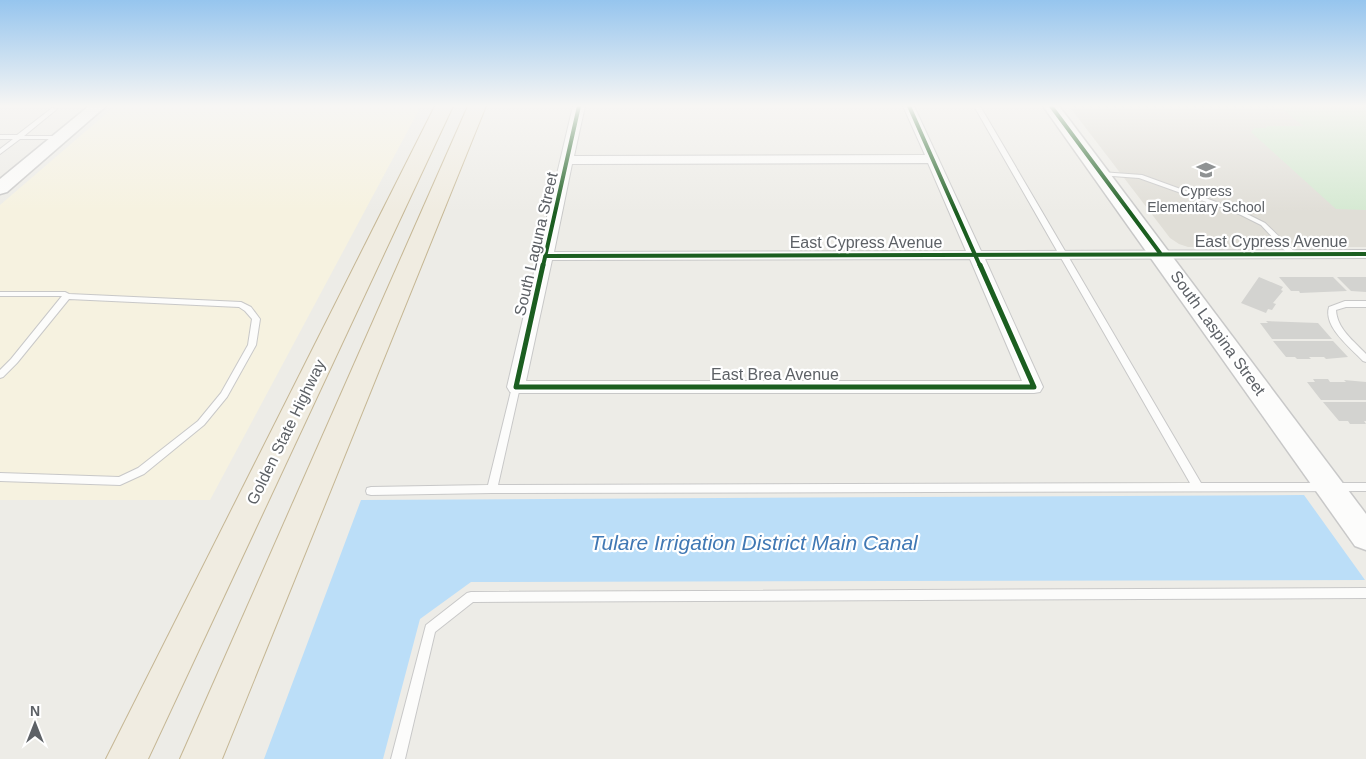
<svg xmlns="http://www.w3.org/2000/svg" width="1366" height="759" font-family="Helvetica,sans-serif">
<rect width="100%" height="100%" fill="#edece7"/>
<path fill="#f6f2e0" d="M115,106h306l-211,394h-210v-295z"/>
<path fill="#e0ded7" d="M1069,106h212l23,20h-37l-1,2h-12l112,82v37h-178l-9,-3 -9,-6z"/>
<path fill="#d5e9d2" d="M1279,106h87v104l-30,-1 -85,-77 3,-4h12l1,-2h36z"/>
<path fill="#bbdef8" d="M1304,495l61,85 -894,2 -51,37 -37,140h-119l97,-259z"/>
<g fill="#d3d3d0">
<path d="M1259,277l24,10 -2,3 2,1 -10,12 3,1 -4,6 -4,-1 -2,4 -25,-10z"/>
<path d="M1279,277h54l14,14 -47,2 -1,-2h-8z"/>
<path d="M1337,277h29v15l-15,-1z"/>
<path d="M1266,321l52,2 14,16h-60l-12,-16h8z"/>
<path d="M1273,341h60l15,16 -22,2 -2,-2h-15l2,2h-14l-2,-2h-9z"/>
<path d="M1313,379h15l2,3h16l-2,-2 22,2v18h-45l-14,-18h8z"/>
<path d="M1323,402h43v19h-2l2,3h-16l-2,-3h-9z"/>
</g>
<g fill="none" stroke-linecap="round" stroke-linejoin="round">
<g stroke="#c8c8c8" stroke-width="2">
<g id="lane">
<path d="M974,106h6l221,377h165v8l-874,2 -121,2 -4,-1 -1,-3 1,-3 4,-1 117,-2 24,-98 4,-3 4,3 -22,98 692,-2z"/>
<path d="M52,108l5,1 -33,27h36l3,2 -1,1h-42l-20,15v-5l13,-10h-13v-4h17z"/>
<path d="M1101,172l41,3 99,36 24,12 31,30 -1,2h-6l-28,-30 -24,-12 -98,-35 -40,-3 -1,-1z"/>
<path d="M0,292h65l4,2 172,8 10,5 9,12 -4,26 -29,52 -23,28 -60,49 -24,11 -120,-4v-8l119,4 19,-9 60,-47 23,-28 27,-48 4,-26 -7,-8 -6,-4 -170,-8 -52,64 -14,14 -3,1v-8l11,-11 51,-63h-62z"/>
<path d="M1345,301h21v6h-20l-10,3c1,19 18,31 30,44v8l-3,-1c-12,-13 -40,-34 -34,-54z"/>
<path d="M1366,588v10l-893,4 -38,30 -30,127h-14l35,-134 41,-32 4,-1z"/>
</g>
</g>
<g stroke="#c8c8c8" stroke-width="2">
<path id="street" d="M573,106h12l-11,50 351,-1 -22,-49h11l67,145 385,-1v8l-381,1 58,128 -3,5 -6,1h-518l-6,-1 -3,-5zM928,163l38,88 -412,1 18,-88zM970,259l52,122h-496l26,-121z"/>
</g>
<g stroke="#c8c8c8" stroke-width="3">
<g id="secondary">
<path d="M89,106h17l-99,86 -7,2v-15z"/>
<path d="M1043,106h16l307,408v36l-11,-4z"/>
</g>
</g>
<g stroke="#c5b693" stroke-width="2">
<g id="highway">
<path d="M435,106h18l-305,653h-42z"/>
<path d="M468,106h18l-264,653h-42z"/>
</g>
</g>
<use href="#lane" fill="#fcfcfb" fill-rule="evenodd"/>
<use href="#street" fill="#fcfcfb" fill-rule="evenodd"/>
<use href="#secondary" fill="#fcfcfb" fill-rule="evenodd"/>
<use href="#highway" fill="#f0ece1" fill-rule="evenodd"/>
<g stroke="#fff" stroke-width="6">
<g id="cycleway-far1">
<path d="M909,106l71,160"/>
<path d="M1051,106l109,147"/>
<path d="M546,256l820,-2"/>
<path d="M543,266l36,-160"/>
</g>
</g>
<g stroke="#fff" stroke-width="8">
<path id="cycleway" d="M543,265l-27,122h518l-54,-122"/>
</g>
<use href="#cycleway-far1" stroke="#1b5e20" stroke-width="4"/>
<use href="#cycleway" stroke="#1b5e20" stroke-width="5"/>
</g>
<linearGradient id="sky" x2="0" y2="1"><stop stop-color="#96c5ee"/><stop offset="0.5" stop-color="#f7f6f4"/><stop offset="1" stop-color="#f7f6f4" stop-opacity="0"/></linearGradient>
<rect width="1366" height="212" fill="url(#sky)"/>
<defs>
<g id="school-bare" transform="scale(1.5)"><path d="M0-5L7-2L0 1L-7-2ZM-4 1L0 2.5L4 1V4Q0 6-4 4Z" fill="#8f9293" stroke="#fff" stroke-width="2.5" paint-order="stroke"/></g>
</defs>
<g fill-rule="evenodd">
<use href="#school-bare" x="1206" y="170"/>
</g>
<g text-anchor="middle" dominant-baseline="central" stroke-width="4.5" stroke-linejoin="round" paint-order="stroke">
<g font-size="14" fill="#5d6166" stroke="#fff">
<text x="1206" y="191">Cypress<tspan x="1206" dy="16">Elementary School</tspan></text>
</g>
<g font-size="16" fill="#5d6166" stroke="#fff">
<text x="1271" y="241">East Cypress Avenue</text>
<text x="866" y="242">East Cypress Avenue</text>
<text transform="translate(536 244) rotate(-77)">South Laguna Street</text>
<text transform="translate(1218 333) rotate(54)">South Laspina Street</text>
<text x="775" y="374">East Brea Avenue</text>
<text transform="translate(286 432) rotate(-64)">Golden State Highway</text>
</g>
<g font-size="21" font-style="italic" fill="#4078b4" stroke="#fff">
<text x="754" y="542">Tulare Irrigation District Main Canal</text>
</g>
</g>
<g transform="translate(35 724)" stroke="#ffffff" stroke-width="4" paint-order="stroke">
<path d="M0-4L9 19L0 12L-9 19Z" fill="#5d6166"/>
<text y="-8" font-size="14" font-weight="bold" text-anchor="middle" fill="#5d6166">N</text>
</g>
</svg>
